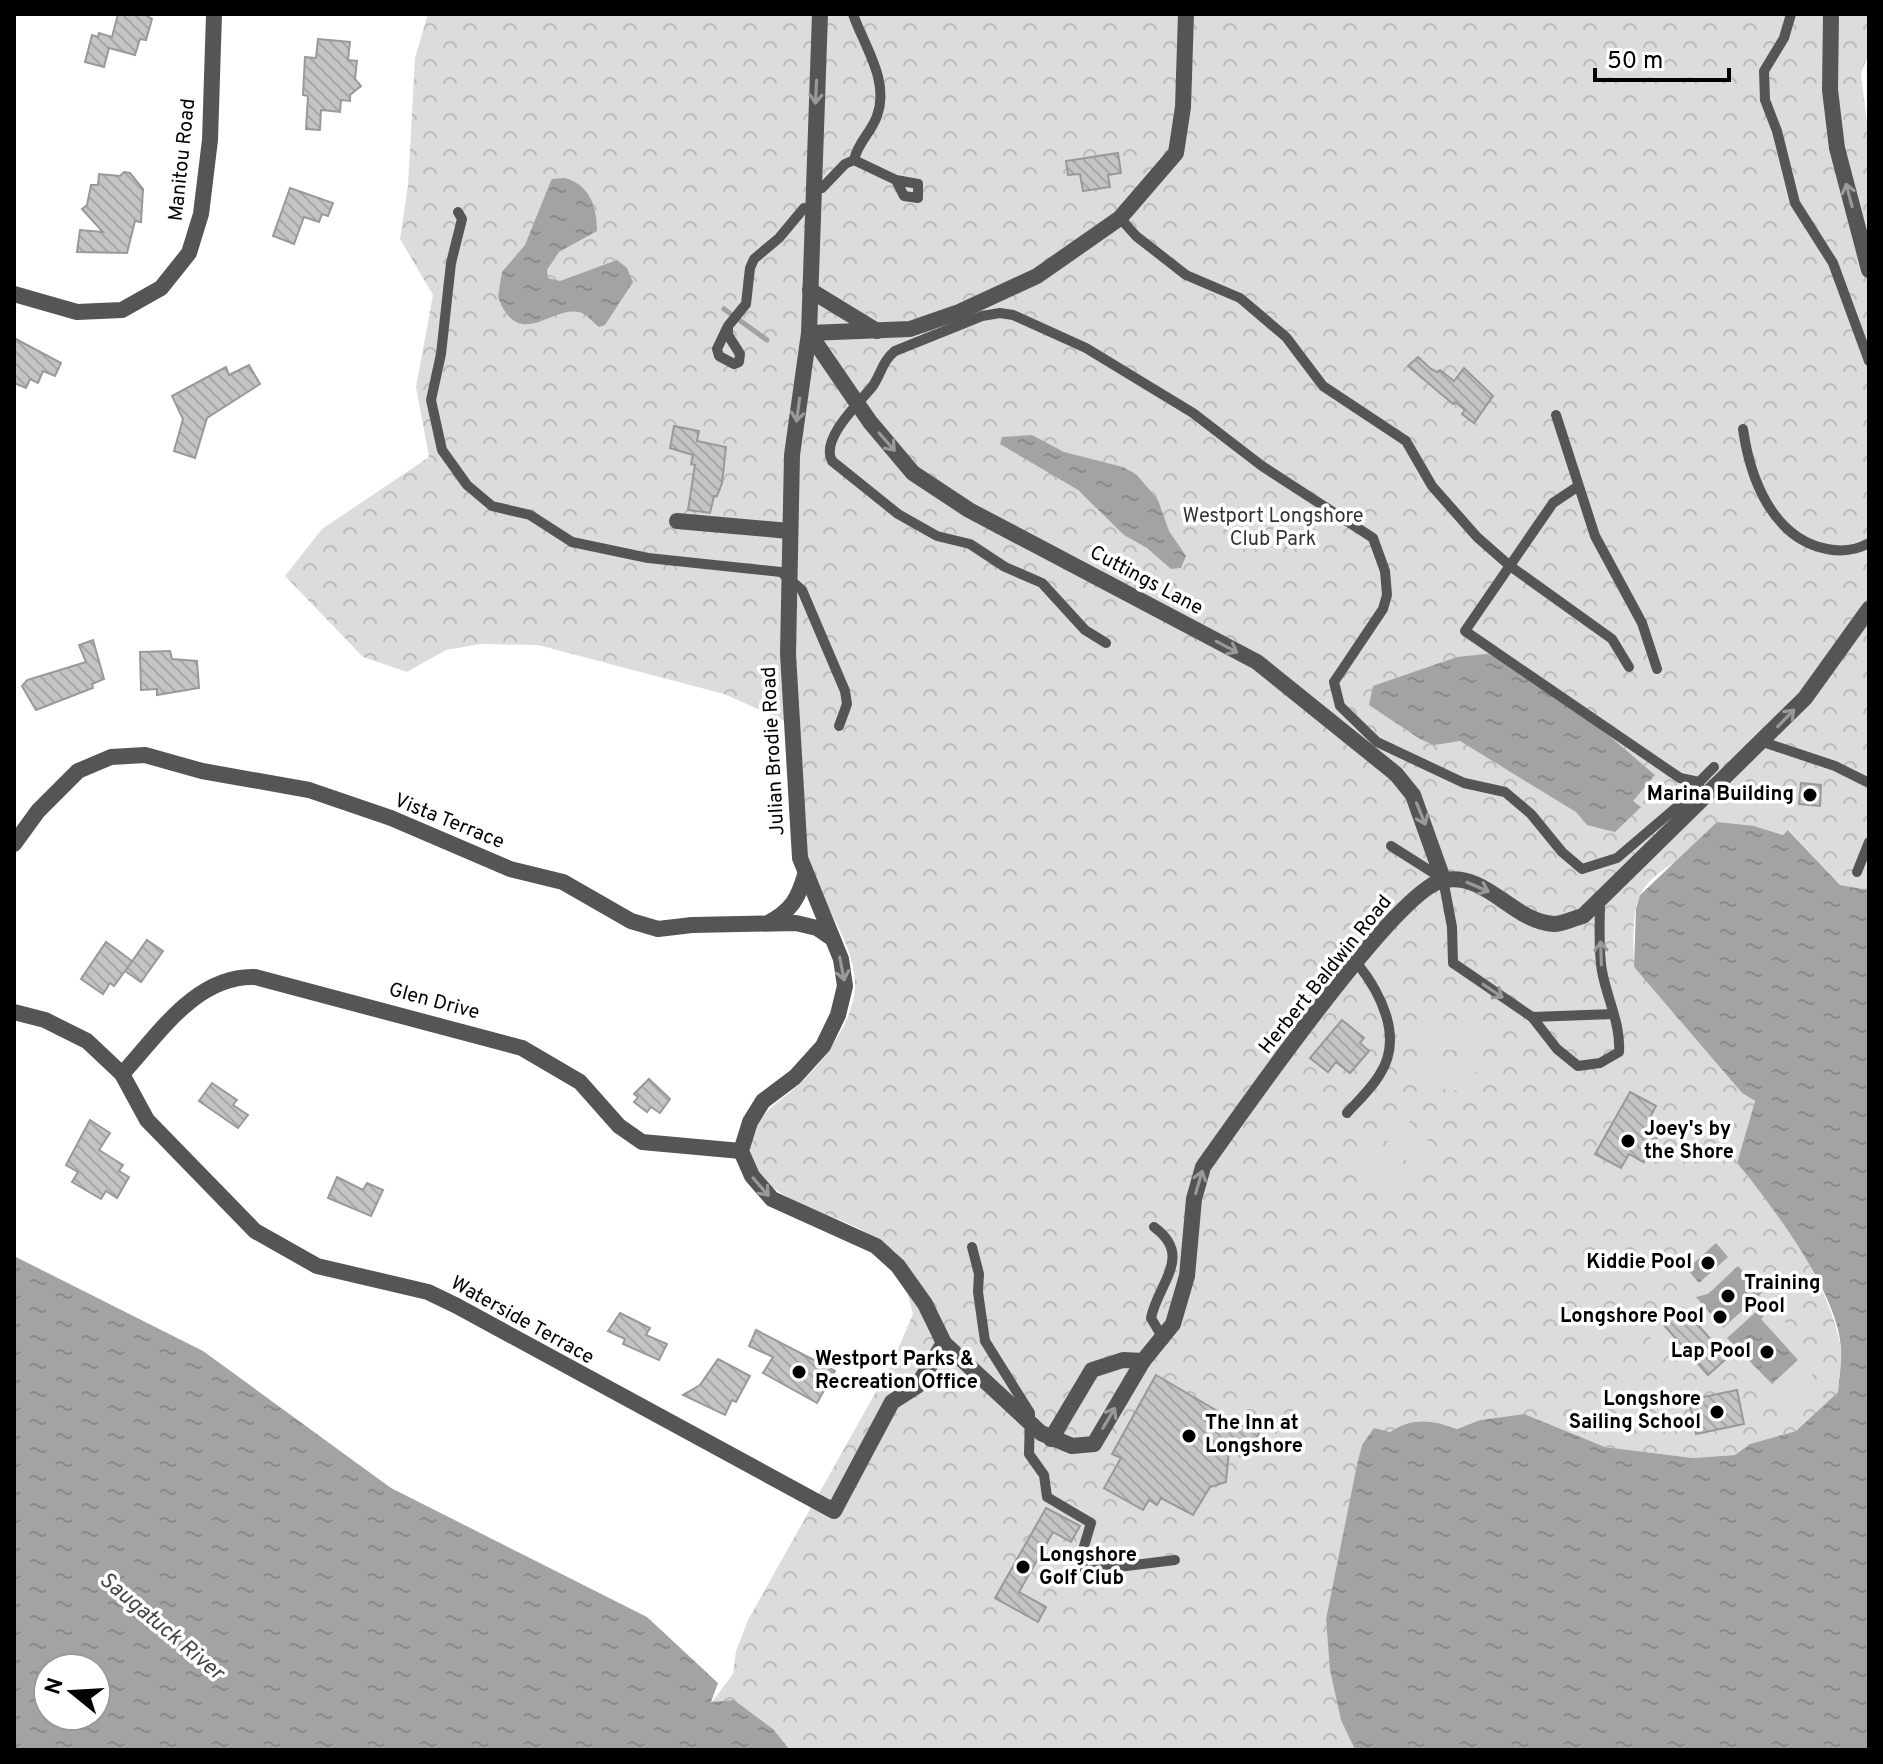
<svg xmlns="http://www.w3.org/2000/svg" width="1883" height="1764" font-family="Overpass,sans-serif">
<defs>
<pattern id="park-crowns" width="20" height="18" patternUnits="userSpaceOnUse" patternTransform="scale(2)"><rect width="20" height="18" fill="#dcdcdc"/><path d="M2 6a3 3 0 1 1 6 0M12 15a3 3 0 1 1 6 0" fill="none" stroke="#bbb"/></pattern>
<pattern id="water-ripples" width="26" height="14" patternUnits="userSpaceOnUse" patternTransform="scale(2)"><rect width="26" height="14" fill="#a3a3a3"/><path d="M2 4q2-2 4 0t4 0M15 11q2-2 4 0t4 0" fill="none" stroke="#8b8b8b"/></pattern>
<pattern id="building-back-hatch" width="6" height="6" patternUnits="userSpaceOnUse" patternTransform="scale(2)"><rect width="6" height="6" fill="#c4c4c4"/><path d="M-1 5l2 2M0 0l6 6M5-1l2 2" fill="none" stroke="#a7a7a7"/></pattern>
</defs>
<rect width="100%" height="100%" fill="#fff"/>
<path fill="url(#park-crowns)" d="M428,14h1441v38l-8,22 8,65v751l-29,-5 -51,-55 -5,5 -30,-9c-32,15 -102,37 -115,72 -8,21 -5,47 -5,69l108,126 13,8 -18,62c43,52 88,113 103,180 3,14 -1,33 -2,49l-42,39 -45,13 -16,11 -42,3 -88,-11 -82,-33 -43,6 -23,9c-41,-16 -58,-1 -95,16l-36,174 15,101 14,30h-565l-17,-21 -39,-29 -23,3 22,-29 3,-23 12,-31 143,-255 22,-51 -17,-62c-12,-7 -23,-16 -36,-23 -32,-16 -70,-25 -97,-49 -6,-5 -9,-14 -11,-21 -12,-39 31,-57 53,-80 23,-24 50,-61 50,-95 -1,-44 -35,-81 -47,-124 -11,-42 -9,-89 -10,-133l-74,-33 -186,-49 -57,-1 -35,6 -39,22 -44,-15 -78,-81 37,-47 107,-72 -13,-70 17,-92 -33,-56 8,-54 7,-127z"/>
<g fill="#dcdcdc">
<path d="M1419,1016l62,8 -3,30 -63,-9z"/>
<path d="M1413,1056l64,8 -4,28 -64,-7z"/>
<path d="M1398,1110l44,45 -20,21 -45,-45z"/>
<path d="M1370,1138l45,45 -21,21 -44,-45z"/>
<path d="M1717,1229l56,63 1,18 49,55 -12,11 9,10 -28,25 -10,-11 -11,9 -44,-51 -34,1 -5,4 -13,-14 -10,9 -16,-19 9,-9 -6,-7 35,-30v-7l-14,-16z"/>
</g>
<g fill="url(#water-ripples)" fill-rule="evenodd">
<path d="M565,178c25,7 32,29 32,53l-38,21 -12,18 1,8 12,3 57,-21 10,8 6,14 -28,43 -6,2c-7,-5 -12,-13 -20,-15 -29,-6 -60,40 -81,-15l4,-25 23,-27 25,-62 2,-4z"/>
<path d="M1032,435l32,17 59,15 14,8 21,25 11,31 17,25 -5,12 -10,1 -24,-21 -23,-13 -46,-45 -78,-46 2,-7z"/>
<path d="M1486,654l13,4 101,70 55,47 -22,26 8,6 -26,25 -28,-7 -11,-13 -116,-71 -26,4 -14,-6 -51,-34 4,-19 84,-29z"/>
<path d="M1717,822l37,4 29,9 5,-5 52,55 29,5v860h-514l-14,-30 -11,-50 -4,-51 31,-154 5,-20 12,-17 16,4c22,-15 43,-12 67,-3l23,-9 44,-6 81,33 88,11 42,-3 15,-11 46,-13 42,-39c1,-14 4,-29 3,-43 -2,-55 -70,-145 -104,-186l18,-62 -13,-8 -108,-126 2,-58 4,-14z"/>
<path d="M1716,1243l12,14 -29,26 -12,-14z"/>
<path d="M14,1256l189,95 188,137 256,129 71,66 -7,19 23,-2 39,29 17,21h-776zM48,1668h48v48h-48z"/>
<path d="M1738,1266l24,27 -39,35 -27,-31 12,-3z"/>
<path d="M1758,1310l6,6 -3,3 37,41 -26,24 -45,-46z"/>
</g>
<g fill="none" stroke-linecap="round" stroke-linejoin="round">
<path stroke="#a3a3a3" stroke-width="5" d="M724,309l43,31"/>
</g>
<g fill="url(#building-back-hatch)" stroke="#999" stroke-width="2">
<path d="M118,14h26l8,5 -6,21 -6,-1 -5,16 -26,-7 -5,19 -19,-5 7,-27 6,2 1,-4 13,4z"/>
<path d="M318,39l32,3 -2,18 9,1 -2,18 6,7 -11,9v6l-9,-1 -1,12 -19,-2 -1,20 -14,-1 2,-33 -5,-1 2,-38 11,1z"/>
<path d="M1118,153l3,20 -13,2 2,12 -27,4 -3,-17 -12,1 -2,-14z"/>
<path d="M124,172l6,1 13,16 -2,33 -6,-1 -8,32 -50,-1 3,-22 23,2 -21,-23 5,-4 4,-20h7l1,-11 21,2z"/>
<path d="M290,188l43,15 -5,13 -6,-2 -3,8 -15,-5 -10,27 -21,-8z"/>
<path d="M14,338l47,25 -6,13 -12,-5 -5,12 -8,-4 -4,9 -12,-5z"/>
<path d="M1418,357l13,12 6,3 3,-2 14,11 10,-13 29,28 -19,27 -12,-9 3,-4 -10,-8 -2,2 -45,-38z"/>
<path d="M249,365l11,19 -53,34 -12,40 -21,-7 9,-32 -11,-23 54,-29 3,8z"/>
<path d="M674,426l25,5 -2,10 29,6 -4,36 -5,13h-3l-4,17 -22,-3 7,-45 -4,-1 2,-9 -23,-7z"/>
<path d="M93,640l11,39 -12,5 1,4 -57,22 -14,-24 5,-6 59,-18 -7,-17z"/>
<path d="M170,651l2,8 25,2 2,27 -42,7v-6l-16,1 -1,-38z"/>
<path d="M1801,783l20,2 -1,21 -21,-2z"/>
<path d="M147,940l16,11 -22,31 -16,-11 -11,15 -4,-3 -7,11 -22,-15 25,-37 26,19 -6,9z"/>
<path d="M1342,1020l22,18 -4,5 9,8 -19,22 -14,-11 -8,10 -18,-14z"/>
<path d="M649,1079l21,20 -10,14 -9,-6 -4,5 -13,-10 4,-5 -4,-3z"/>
<path d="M212,1083l25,17 -4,5 15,10 -10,13 -39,-27z"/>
<path d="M1630,1092l26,14 -8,15 14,8 -19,33 -14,-8 -8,14 -26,-14z"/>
<path d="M90,1120l20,13 -11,17 24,15 -4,6 10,6 -12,21 -11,-7 -5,8 -29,-17 6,-10 -12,-7z"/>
<path d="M337,1177l26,13 4,-7 16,7 -12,26 -43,-18z"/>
<path d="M1683,1308l44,50 -19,17 -44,-50z"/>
<path d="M620,1313l30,15 -4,7 21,9 -8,16 -36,-16 2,-5 -17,-8z"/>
<path d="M756,1330l79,41 -18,32 -54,-30 10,-16 -24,-11z"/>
<path d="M718,1359l32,17 -14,26 -4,-2 -7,15 -42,-20 17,-10z"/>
<path d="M1156,1375l87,51 5,-9 15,9 -19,32 -15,-8 -3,32 -16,5 -17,28 -32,-17 -4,7 -8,-5 -6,10 -39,-22 17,-30 -9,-4z"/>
<path d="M1737,1390l7,34 -48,10 -7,-34z"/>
<path d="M1046,1508l34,18 -9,16 -18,-10 -34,60 27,15 -8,15 -43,-24z"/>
</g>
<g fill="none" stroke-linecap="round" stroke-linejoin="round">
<g stroke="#555" stroke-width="10">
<path d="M853,14c11,32 37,67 24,102 -6,17 -19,26 -23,44l42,20 22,4v14l-14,-2 -8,-16"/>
<path d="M1791,14l-7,24 -20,33 1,29 12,31 18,72 38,60 36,98"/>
<path d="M822,188l23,-24 9,-4"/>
<path d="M458,212l4,7 -11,44 -10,91 -10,46 11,50 25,35 25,21 38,9 42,27 76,16 133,14 21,18 43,101 2,13 -8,22"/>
<path d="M1120,218l16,18 50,39 54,23 46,39 37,49 83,55 26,45 45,51 33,29 102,73 17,28"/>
<path d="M728,326v9l12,19 -1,8 -5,2 -15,-8 -2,-7 11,-23 18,-22 4,-36 4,-9 25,-21 25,-30"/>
<path d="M1556,415l39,121 47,87 15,46"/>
<path d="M1743,429c7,49 29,109 84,120 15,3 28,2 42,-6"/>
<path d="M1577,487l-24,16 -88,128 215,147 19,4"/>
<path d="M1106,643l-21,-13 -43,-47 -37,-16 -35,-23 -33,-8 -39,-22 -66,-53c-12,-22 27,-58 40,-74 9,-12 10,-26 23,-36l87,-35 18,-3 13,2 73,33 107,65 69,53 111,72 12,33 2,24 -4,14 -49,73 6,24 37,36 87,41 41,9 26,22 31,38 20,17 35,-11 82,-70v-6l15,-15"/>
<path d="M1763,742l72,24 34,17"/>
<path d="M1391,846l52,33 9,48 1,36 79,54 25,32 21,17 22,-3 19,-11c2,-28 -12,-53 -17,-81 -4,-23 -2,-48 -2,-71"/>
<path d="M1857,872l12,-30"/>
<path d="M1532,1017l81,-3"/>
<path d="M1347,1113c11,-12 25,-25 33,-39 24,-37 0,-82 -23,-111"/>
<path d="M1154,1227c40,29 4,56 -3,91l13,22"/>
<path d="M972,1247l7,27 -1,18 7,49 45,72 -1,41 15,21 3,22 44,26 -9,30 1,21"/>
<path d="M1069,1573l106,-13"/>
</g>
<g stroke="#555" stroke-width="16">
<path d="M820,14l-11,319 -17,122 -4,199 12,204 41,101 4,27 -7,29 -15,31 -28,31 -32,24 -13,21 -9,29 11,25 20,23 104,47 22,20 27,38 19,39 97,90 31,13 22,-2 49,-83 30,-37 14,-48 7,-77 9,-32c34,-48 195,-280 241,-287 43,-8 69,42 110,44 9,0 20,-6 29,-8l222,-218 64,-89"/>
<path d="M1831,14l-1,76 7,58 32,122"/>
<path d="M810,290l67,41"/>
<path d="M14,294l63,18 45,-2 39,-22 28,-35 12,-39 9,-74 4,-126"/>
<path d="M809,333l61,89 43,51 56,37 288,152 139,112 17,21 30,84"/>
<path d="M809,333l101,-4 49,-17 78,-36 83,-58 56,-65 7,-46 3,-93"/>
<path d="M677,521l112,10"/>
<path d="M14,844l24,-33 40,-40 33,-14 34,-2 57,16 107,19 82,28 119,51 53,13 68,39 27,8 34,-4 104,-2 21,5 13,9"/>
<path d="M768,923c23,-12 30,-24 37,-48"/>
<path d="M14,1012l31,8 42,21 35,33 25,46 108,111 62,35 111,26 29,14 377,205 58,-109 25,-16 27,-43"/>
<path d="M122,1074c37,-40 74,-99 133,-97l267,71 58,34 39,44 23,16 99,9"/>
<path d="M1051,1439l41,-69 31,-10 20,1"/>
</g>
</g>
<defs><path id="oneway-shaft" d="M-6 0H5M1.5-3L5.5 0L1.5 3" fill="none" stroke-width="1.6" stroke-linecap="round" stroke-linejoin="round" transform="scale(2)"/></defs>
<g stroke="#999">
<use href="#oneway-shaft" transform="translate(816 92) rotate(93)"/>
<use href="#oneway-shaft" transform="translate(1849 195) rotate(-105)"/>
<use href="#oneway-shaft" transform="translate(798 410) rotate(98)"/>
<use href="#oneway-shaft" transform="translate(887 442) rotate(49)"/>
<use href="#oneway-shaft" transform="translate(1227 647) rotate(28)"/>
<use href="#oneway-shaft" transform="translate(1786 718) rotate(-46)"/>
<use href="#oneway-shaft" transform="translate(1421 814) rotate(68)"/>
<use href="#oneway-shaft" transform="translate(1478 887) rotate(23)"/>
<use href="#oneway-shaft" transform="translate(1601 953) rotate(-92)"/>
<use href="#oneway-shaft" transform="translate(842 969) rotate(79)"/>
<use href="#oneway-shaft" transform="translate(1493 991) rotate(34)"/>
<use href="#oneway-shaft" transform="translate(1199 1182) rotate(-74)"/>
<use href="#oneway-shaft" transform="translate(761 1187) rotate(49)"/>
<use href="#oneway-shaft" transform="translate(1109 1418) rotate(-59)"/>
</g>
<g fill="#000" stroke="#fff" stroke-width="3">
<circle cx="1810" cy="795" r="8"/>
<circle cx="1628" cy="1141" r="8"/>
<circle cx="1708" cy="1263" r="8"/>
<circle cx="1728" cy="1296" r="8"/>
<circle cx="1720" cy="1317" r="8"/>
<circle cx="1767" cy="1352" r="8"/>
<circle cx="799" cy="1372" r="8"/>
<circle cx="1717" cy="1412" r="8"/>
<circle cx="1189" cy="1436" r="8"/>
<circle cx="1023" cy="1567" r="8"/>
</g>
<g text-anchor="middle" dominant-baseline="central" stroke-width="7" stroke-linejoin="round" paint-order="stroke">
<g font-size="20" fill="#000" stroke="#fff">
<text transform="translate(183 160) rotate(-84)">Manitou Road</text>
<text transform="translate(1146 581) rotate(28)">Cuttings Lane</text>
<text transform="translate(774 751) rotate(-93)">Julian Brodie Road</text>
<text transform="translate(449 822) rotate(22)">Vista Terrace</text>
<text transform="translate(1326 975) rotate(-51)">Herbert Baldwin Road</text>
<text transform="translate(434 1002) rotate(15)">Glen Drive</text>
<text transform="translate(522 1321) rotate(29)">Waterside Terrace</text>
</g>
<g font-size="20" fill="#333" stroke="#fff">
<text x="1273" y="517">Westport Longshore<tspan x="1273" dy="23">Club Park</tspan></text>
</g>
<g font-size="20" font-weight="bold" fill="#000" stroke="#fff" text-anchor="end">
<text x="1794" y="795">Marina Building</text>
<text x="1644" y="1130" text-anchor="start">Joey's by<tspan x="1644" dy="23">the Shore</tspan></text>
<text x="1692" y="1263">Kiddie Pool</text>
<text x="1744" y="1284" text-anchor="start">Training<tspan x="1744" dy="23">Pool</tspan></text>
<text x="1704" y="1317">Longshore Pool</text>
<text x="1751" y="1352">Lap Pool</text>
<text x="815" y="1360" text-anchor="start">Westport Parks &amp;<tspan x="815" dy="23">Recreation Office</tspan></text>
<text x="1701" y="1400">Longshore<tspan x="1701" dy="23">Sailing School</tspan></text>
<text x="1205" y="1424" text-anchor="start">The Inn at<tspan x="1205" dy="23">Longshore</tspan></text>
<text x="1039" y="1556" text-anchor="start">Longshore<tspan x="1039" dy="23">Golf Club</tspan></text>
</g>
<g font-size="22" font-style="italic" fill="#444" stroke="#fff">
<text transform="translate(161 1627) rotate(40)">Saugatuck River</text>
</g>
</g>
<rect width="1883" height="1764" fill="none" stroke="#000000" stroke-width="32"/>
<g transform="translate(72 1692) rotate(288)"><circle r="38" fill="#ffffff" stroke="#999999" stroke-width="2"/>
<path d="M0-6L14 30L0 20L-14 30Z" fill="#000000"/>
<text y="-12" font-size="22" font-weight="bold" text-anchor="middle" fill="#000000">N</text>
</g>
<path d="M1595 68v12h134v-12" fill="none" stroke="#000000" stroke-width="4"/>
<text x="1607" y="68" font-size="24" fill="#000000" stroke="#ffffff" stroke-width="6" paint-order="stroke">50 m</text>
</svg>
